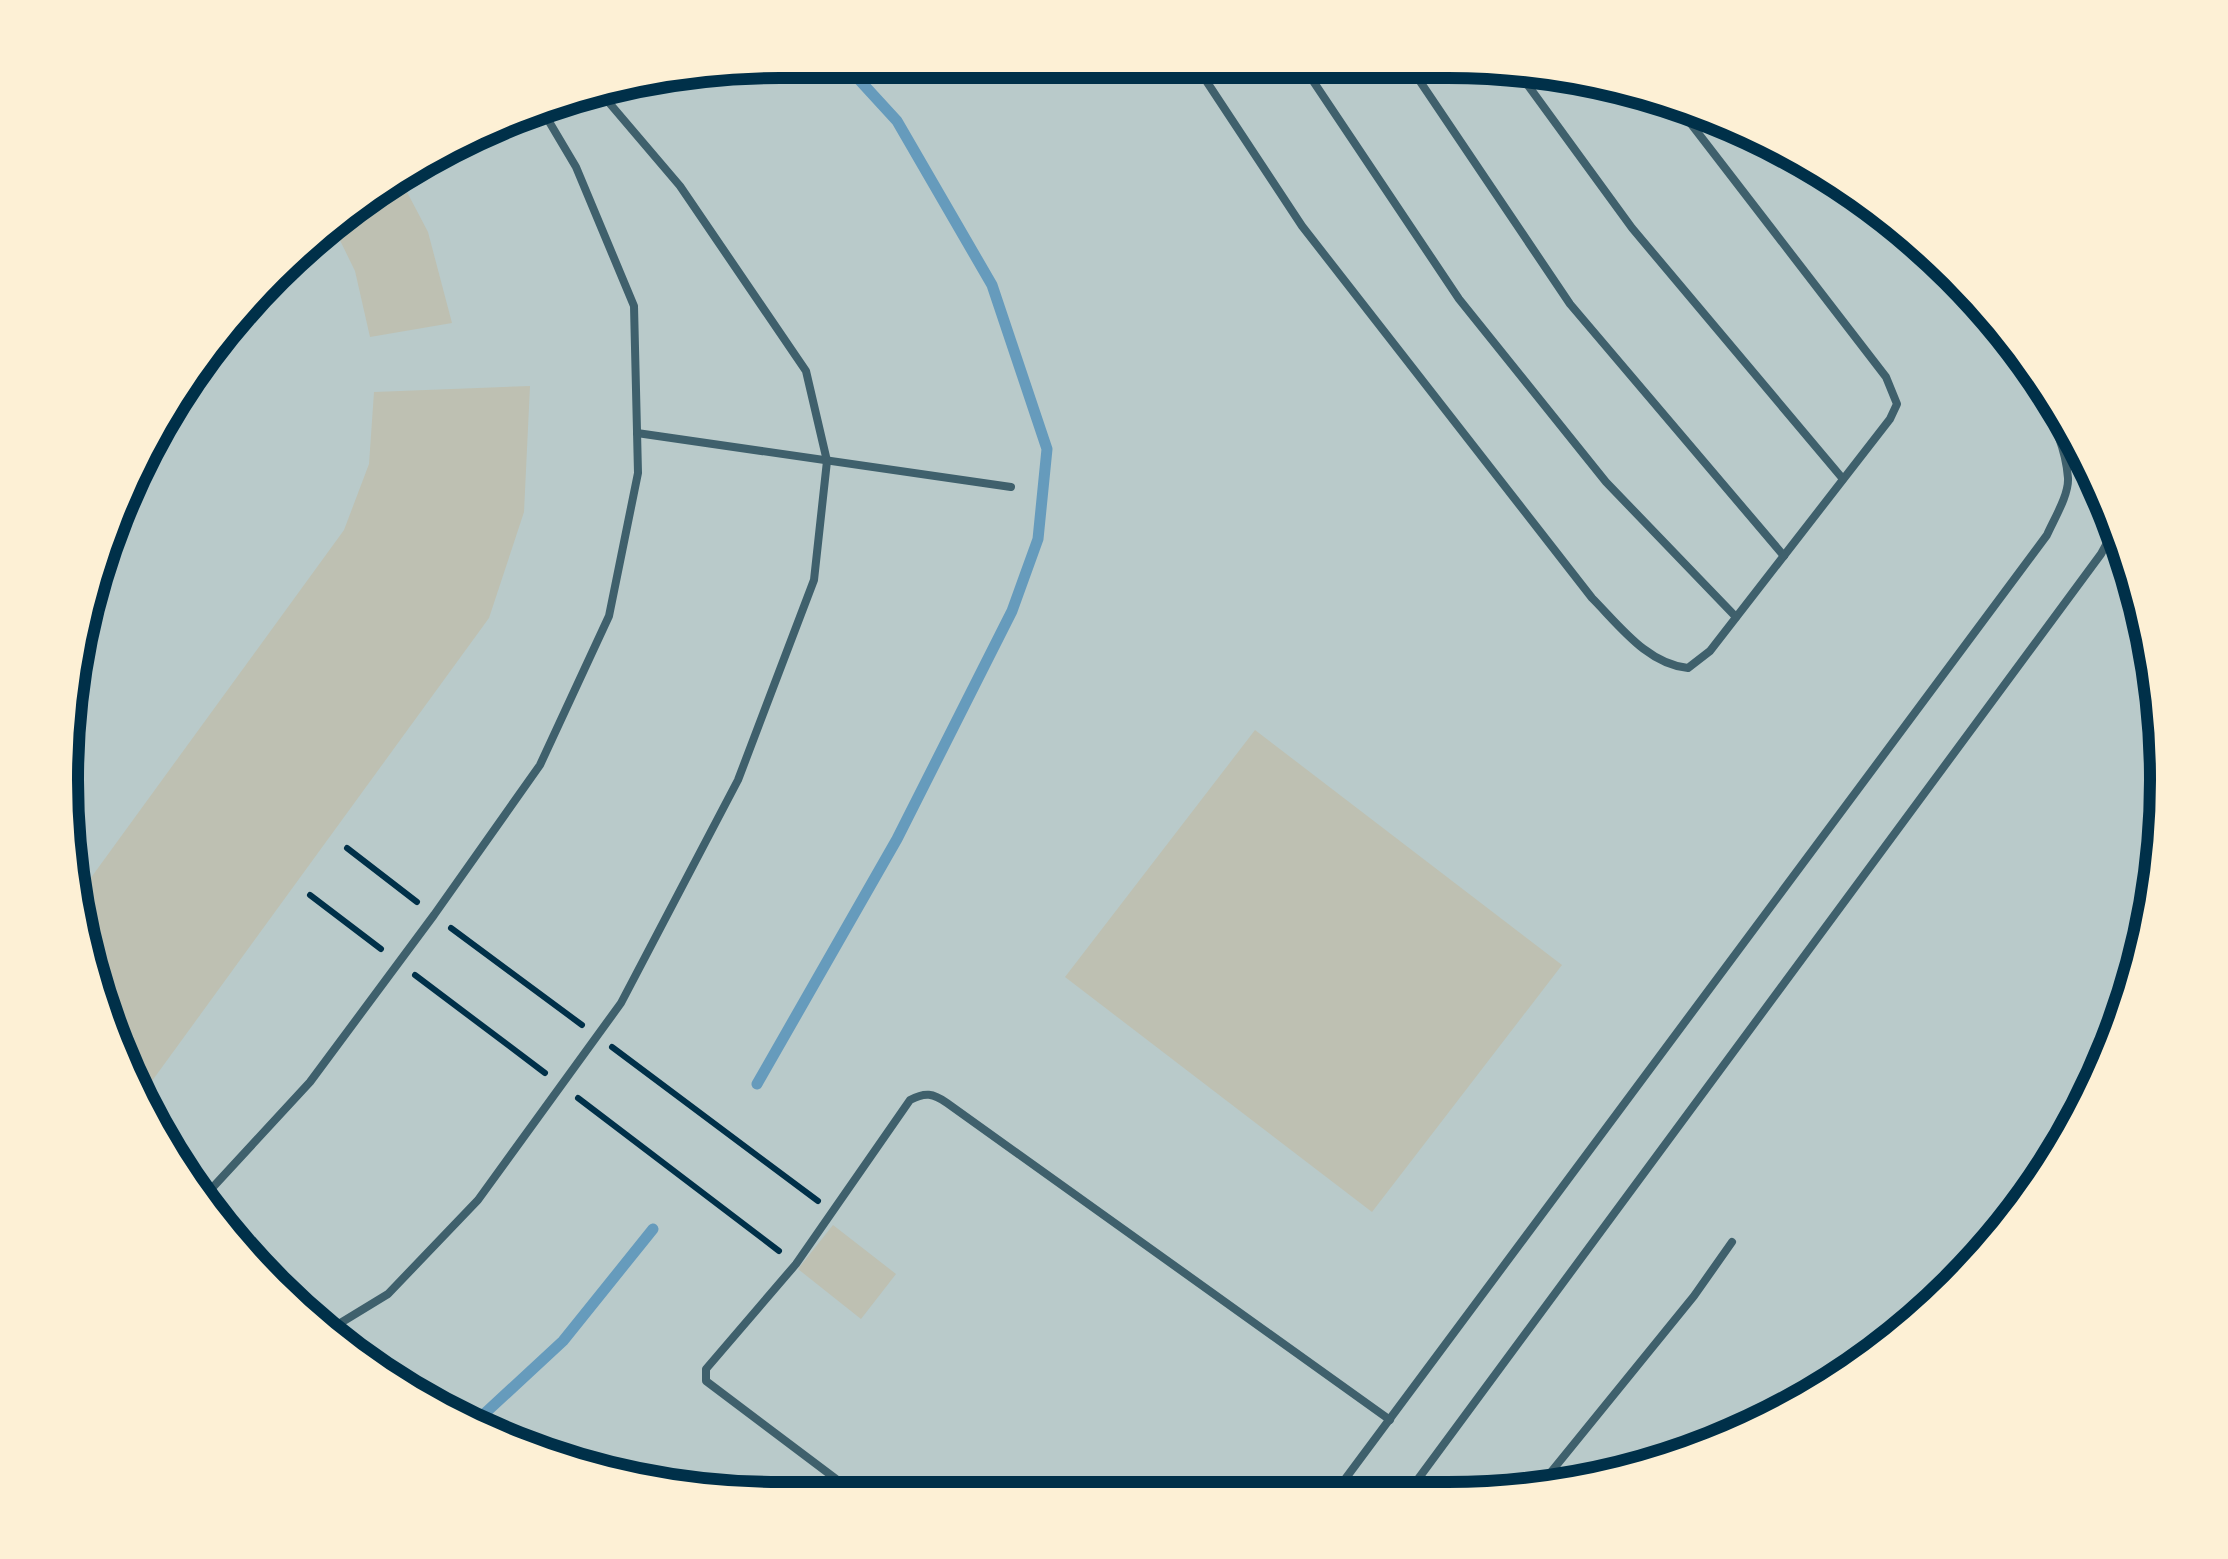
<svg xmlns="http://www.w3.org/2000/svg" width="2228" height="1559" font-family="'PT Sans Narrow',sans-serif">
<rect width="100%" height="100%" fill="#fdf0d5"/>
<path fill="#b9caca" d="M780,60l809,14 219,82 181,149 82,114 59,129 32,137 4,141 -22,139 -50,132 -74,120 -97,103 -157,105 -223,68 -810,4 -139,-22 -132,-50 -120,-74 -103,-97 -105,-157 -68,-223v-188l49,-182 123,-198 142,-125 213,-96z"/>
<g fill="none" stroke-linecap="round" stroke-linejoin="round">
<g stroke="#669bbc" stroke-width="11">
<path d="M757,1084l140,-245 115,-228 26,-72 9,-90 -55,-164 -95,-164 -55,-60"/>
<path d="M469,1428l94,-87 90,-112"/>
</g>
</g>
<g fill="#bec0b2">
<path d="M397,173l31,59 24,91 -82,14 -15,-66 -23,-47 48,-43z"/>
<path d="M530,386l-6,126 -35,106 -345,474 -10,5 -60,-196 270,-371 25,-66 5,-72z"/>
<path d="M1255,730l307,235 -190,247 -307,-235z"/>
<path d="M833,1225l63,49 -35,45 -63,-50z"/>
</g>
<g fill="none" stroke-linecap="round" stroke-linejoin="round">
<g stroke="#003049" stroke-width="6">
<path d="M347,848l70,54"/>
<path d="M310,895l71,54"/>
<path d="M451,928l131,97"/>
<path d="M415,975l130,98"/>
<path d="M612,1047l206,154"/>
<path d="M578,1098l201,153"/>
</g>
<g stroke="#3f606c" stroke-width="8">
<path d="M976,63l5,6 20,-5"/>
<path d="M1197,67l105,159 290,372c27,27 55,66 96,70l22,-17 180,-232 7,-15 -11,-27 -208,-270"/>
<path d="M1305,69l154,230 147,183 130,135"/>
<path d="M1413,71l157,233 214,252"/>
<path d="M1519,73l113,155 211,251"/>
<path d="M2053,418h17"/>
<path d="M637,433l374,54"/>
<path d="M202,1199l108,-117 124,-167 106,-150 69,-149 29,-143 -4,-167 -58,-139 -35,-59"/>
<path d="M324,1333l64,-39 90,-94 143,-197 117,-223 76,-200 13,-119 -21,-90 -126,-185 -86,-101"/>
<path d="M1534,1493l160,-197 38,-54"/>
<path d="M1334,1494l713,-959c7,-16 22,-40 21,-57 -6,-85 -101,-172 -155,-235"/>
<path d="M1407,1494l694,-940 17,-31"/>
<path d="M860,1497l-154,-116v-12l90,-105 114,-164c15,-8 23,-7 37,3l443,317"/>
</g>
</g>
<path d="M0 0H2228V1559H0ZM780 78H1448A702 702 0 0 1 2150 780V780A702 702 0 0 1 1448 1482H780A702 702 0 0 1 78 780V780A702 702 0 0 1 780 78Z" fill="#fdf0d5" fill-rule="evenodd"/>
<path fill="none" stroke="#003049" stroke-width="12" d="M780 78H1448A702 702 0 0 1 2150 780V780A702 702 0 0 1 1448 1482H780A702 702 0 0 1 78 780V780A702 702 0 0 1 780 78Z"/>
</svg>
